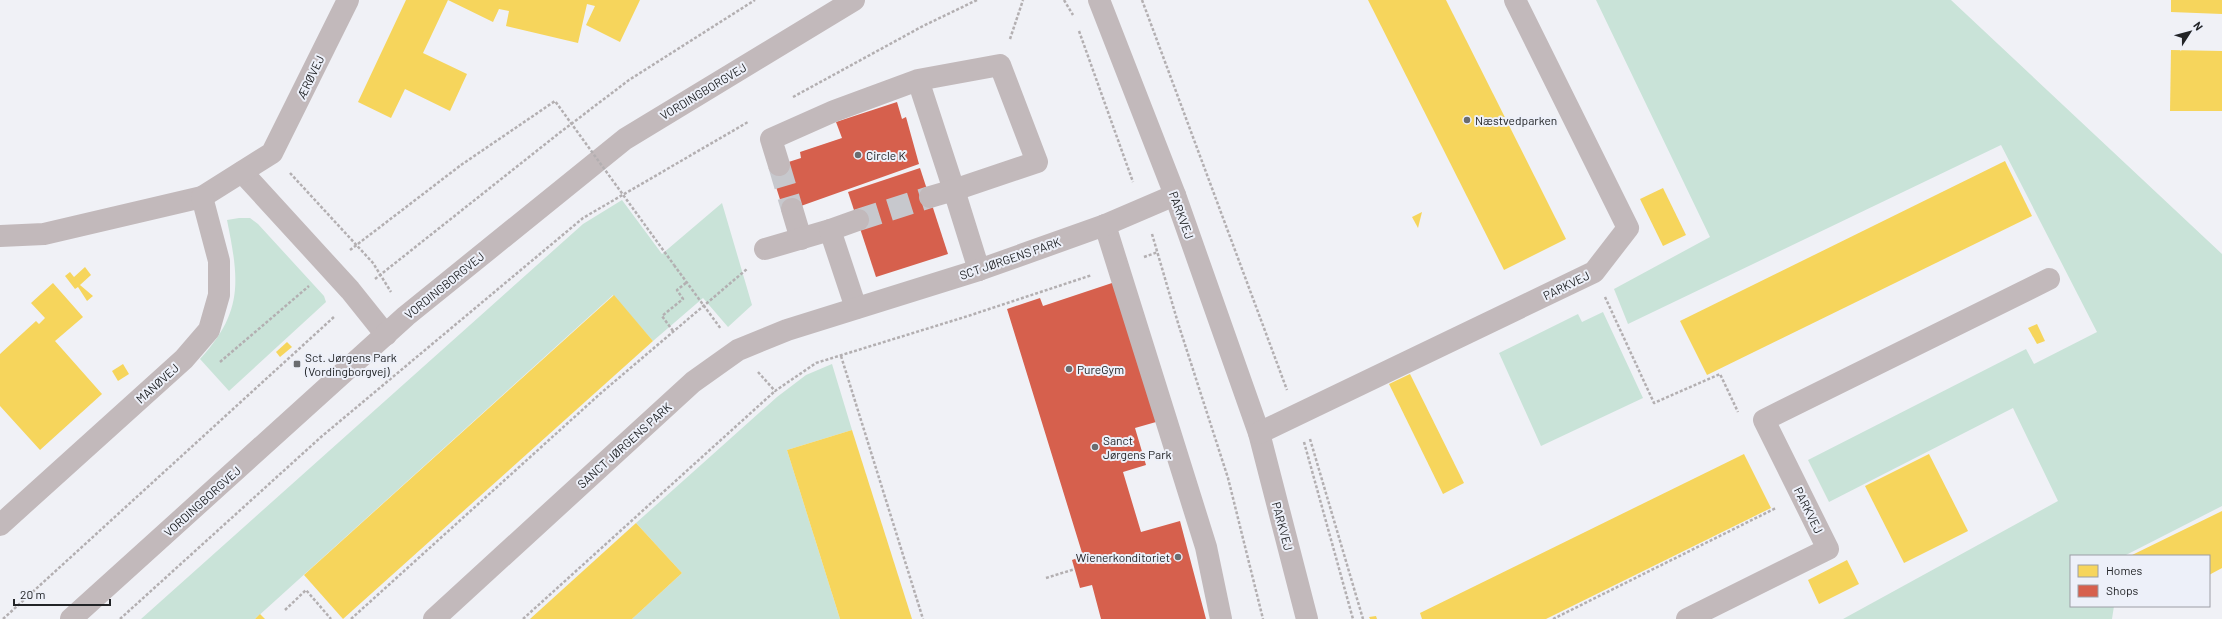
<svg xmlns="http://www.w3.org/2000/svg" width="2222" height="619" font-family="Barlow,sans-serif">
<rect width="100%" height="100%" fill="#f0f1f6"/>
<g fill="#c9e3d8">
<path d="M1596,0h355l271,254v252l-98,50h-53v50h43l-2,13h-269l215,-118 -45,-93 -184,94 -21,-42 218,-111 8,15 63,-32 -96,-187 -373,179 -14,-35 96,-52z"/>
<path d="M622,200l40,54 60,-51 30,102 -24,22 -25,-29 -50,43 -40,-46 -358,324h-114l442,-395z"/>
<path d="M239,218h11l8,6 66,72 2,6 -97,89 -29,-32c44,-48 39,-79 27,-139z"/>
<path d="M1603,312l40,86 -102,48 -42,-93 79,-39 4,8z"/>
<path d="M832,364l20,66 -65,20 53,169h-208l50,-46 -46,-50 141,-126 29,-22z"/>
</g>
<g fill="#f6d55c">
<path d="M406,0h234l-20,42 -34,-17 9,-19 -8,-2 -9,39 -72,-17 3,-15 -10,-2 -6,13 -45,-22 -25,53 44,21 -17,37 -45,-22 -14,29 -33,-16z"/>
<path d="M1368,0h78l120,239 -62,31z"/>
<path d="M2171,0h51v14l-51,-2z"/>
<path d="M2171,50l51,1v60h-52z"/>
<path d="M2005,161l27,55 -325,159 -27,-54z"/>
<path d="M1663,188l23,47 -23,11 -23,-47z"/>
<path d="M1422,212l-4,16 -6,-11z"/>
<path d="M85,267l6,8 -11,10 13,11 -6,5 -9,-14 -3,2 -10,-13 5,-4 4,5z"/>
<path d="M53,283l30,34 -28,24 47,53 -62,56 -40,-44v-52l36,-33 3,3 6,-6 -14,-15z"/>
<path d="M614,295l39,46 -310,278 -39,-44z"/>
<path d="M2037,324l8,17 -8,3 -9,-16z"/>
<path d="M287,342l5,5 -12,10 -4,-5z"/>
<path d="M123,364l6,10 -11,7 -6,-10z"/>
<path d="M1410,374l54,109 -21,11 -54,-110z"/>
<path d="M852,430l60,189h-72l-53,-169z"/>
<path d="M1744,454l27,54 -225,111h-124l-2,-6z"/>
<path d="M1929,454l39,77 -64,32 -39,-77z"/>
<path d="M2222,511v57l-13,7v-19h-79z"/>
<path d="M636,523l46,50 -50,46h-102z"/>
<path d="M1847,560l12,24 -40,20 -11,-24z"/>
<path d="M260,614l5,5h-10z"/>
<path d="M1376,616l1,3h-7l-1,-2z"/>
</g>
<g fill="#d6604d">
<path d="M897,102l5,17 4,-2 13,47 -135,48 -14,-44 31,-10 -1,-6 42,-14 -6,-16z"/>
<path d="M920,168l28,86 -72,23 -28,-85z"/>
<path d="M1115,282l48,138 -28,8 11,37 -23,7 18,60 39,-11 26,98h-105l-9,-34 -12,3 -8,-28 11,-4 -76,-247 33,-11 3,8z"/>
</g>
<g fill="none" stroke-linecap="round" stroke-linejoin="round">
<g stroke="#c7c8cd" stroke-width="22" stroke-dasharray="22 11" stroke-linecap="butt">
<path d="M779,165l13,44"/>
<path d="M858,220l72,-23"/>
</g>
<g stroke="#b3afb1" stroke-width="2.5" stroke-dasharray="3 2" stroke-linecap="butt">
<path d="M1064,0l9,15"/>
<path d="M1142,0l145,390"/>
<path d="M1079,31l54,151"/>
<path d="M1010,39l13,-39"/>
<path d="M793,97l130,-71 54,-26"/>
<path d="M290,173l83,90 18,29"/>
<path d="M1152,234l26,89 50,155 35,141"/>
<path d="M350,250l111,-85"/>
<path d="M1144,257l14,-5"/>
<path d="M674,265l47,64"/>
<path d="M375,279l183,-145 71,-54 126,-80"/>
<path d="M1605,297l49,106 66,-29 18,38"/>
<path d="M673,331l-11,-15 21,-17 -6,-9 10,-8"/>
<path d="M841,356l82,263"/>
<path d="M220,362l89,-76"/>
<path d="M758,372l17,19 41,-28 152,-47 124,-41"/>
<path d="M1310,439l53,180"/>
<path d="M1304,442l49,177"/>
<path d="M1046,578l29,-9"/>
<path d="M285,610l21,-20 25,29"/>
<path d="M3,619l332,-303"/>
<path d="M120,619l201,-182 262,-219 165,-96"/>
<path d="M351,619l250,-226 146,-124"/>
<path d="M523,619l252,-228"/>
<path d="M1553,619l223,-111"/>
</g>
<g stroke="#c2b9bb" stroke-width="22">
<path d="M1099,0l76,195 84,238 48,186"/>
<path d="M779,165l-8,-26 63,-28 84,-31 36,110 83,-28 -37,-97 -82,15"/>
<path d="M242,172l108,118 36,45"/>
<path d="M930,197l24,-7 25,80"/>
<path d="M792,209l9,30"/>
<path d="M1105,225l101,322 15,72"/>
<path d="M0,236l44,-2 158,-37 70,-44 76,-153"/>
<path d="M765,249l65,-19"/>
<path d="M856,308l-26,-78 28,-10"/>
<path d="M1259,433l335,-161 34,-44 -113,-228"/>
<path d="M0,525l184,-166 25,-29 10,-35v-34l-17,-64"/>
<path d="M71,619l335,-303 219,-177 229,-139"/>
<path d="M434,619l259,-237 45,-32 49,-20 192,-60 126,-45 70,-30"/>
<path d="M1687,619l141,-70 -64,-129 285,-141"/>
</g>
<path stroke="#b3afb1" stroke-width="2.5" stroke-dasharray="3 2" stroke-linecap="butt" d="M461,165l94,-64 119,164"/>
</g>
<g fill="#6a6c6f" stroke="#edf0f9" stroke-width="1.5">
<circle cx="1467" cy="120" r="4"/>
<circle cx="858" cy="155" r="4"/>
<rect x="293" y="360" width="8" height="8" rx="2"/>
<circle cx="1069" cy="369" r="4"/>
<circle cx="1095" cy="447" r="4"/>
<circle cx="1178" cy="557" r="4"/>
</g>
<g text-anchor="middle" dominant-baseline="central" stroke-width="4" stroke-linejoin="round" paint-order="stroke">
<g font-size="12" fill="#222427" stroke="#edf0f9">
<text transform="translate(310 77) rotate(-64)">ÆRØVEJ</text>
<text transform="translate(703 91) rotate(-31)">VORDINGBORGVEJ</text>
<text transform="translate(1182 215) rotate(70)">PARKVEJ</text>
<text transform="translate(1010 258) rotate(-19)">SCT JØRGENS PARK</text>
<text transform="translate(444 285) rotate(-39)">VORDINGBORGVEJ</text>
<text transform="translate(1566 285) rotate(-26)">PARKVEJ</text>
<text transform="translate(157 383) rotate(-42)">MANØVEJ</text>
<text transform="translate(624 445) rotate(-42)">SANCT JØRGENS PARK</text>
<text transform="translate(202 501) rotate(-42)">VORDINGBORGVEJ</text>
<text transform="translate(1809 510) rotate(64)">PARKVEJ</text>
<text transform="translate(1283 526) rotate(75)">PARKVEJ</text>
</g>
<g font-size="12" fill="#222427" stroke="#edf0f9" text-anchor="start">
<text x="1475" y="120">Næstvedparken</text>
<text x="866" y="155">Circle K</text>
<text x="305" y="357">Sct. Jørgens Park<tspan x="305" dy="14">(Vordingborgvej)</tspan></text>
<text x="1077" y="369">PureGym</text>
<text x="1103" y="440">Sanct<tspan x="1103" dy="14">Jørgens Park</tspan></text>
<text x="1170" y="557" text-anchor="end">Wienerkonditoriet</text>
</g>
</g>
<rect x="2070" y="555" width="140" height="52" fill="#edf0f9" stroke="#9c9ea5"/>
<rect x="2078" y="565" width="20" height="12" fill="#f6d55c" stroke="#9c9ea5"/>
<text x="2106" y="575" font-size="12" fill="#222427">Homes</text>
<rect x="2078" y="585" width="20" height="12" fill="#d6604d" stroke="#9c9ea5"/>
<text x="2106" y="595" font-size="12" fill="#222427">Shops</text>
<g transform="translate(2190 32) rotate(54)" stroke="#edf0f9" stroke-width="3" paint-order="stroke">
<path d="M0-3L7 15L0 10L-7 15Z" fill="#222427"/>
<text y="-6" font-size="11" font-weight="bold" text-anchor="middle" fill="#222427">N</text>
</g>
<path d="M14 599v6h96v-6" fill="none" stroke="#222427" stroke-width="2"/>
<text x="20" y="599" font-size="12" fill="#222427" stroke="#edf0f9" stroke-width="3" paint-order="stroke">20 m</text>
</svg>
